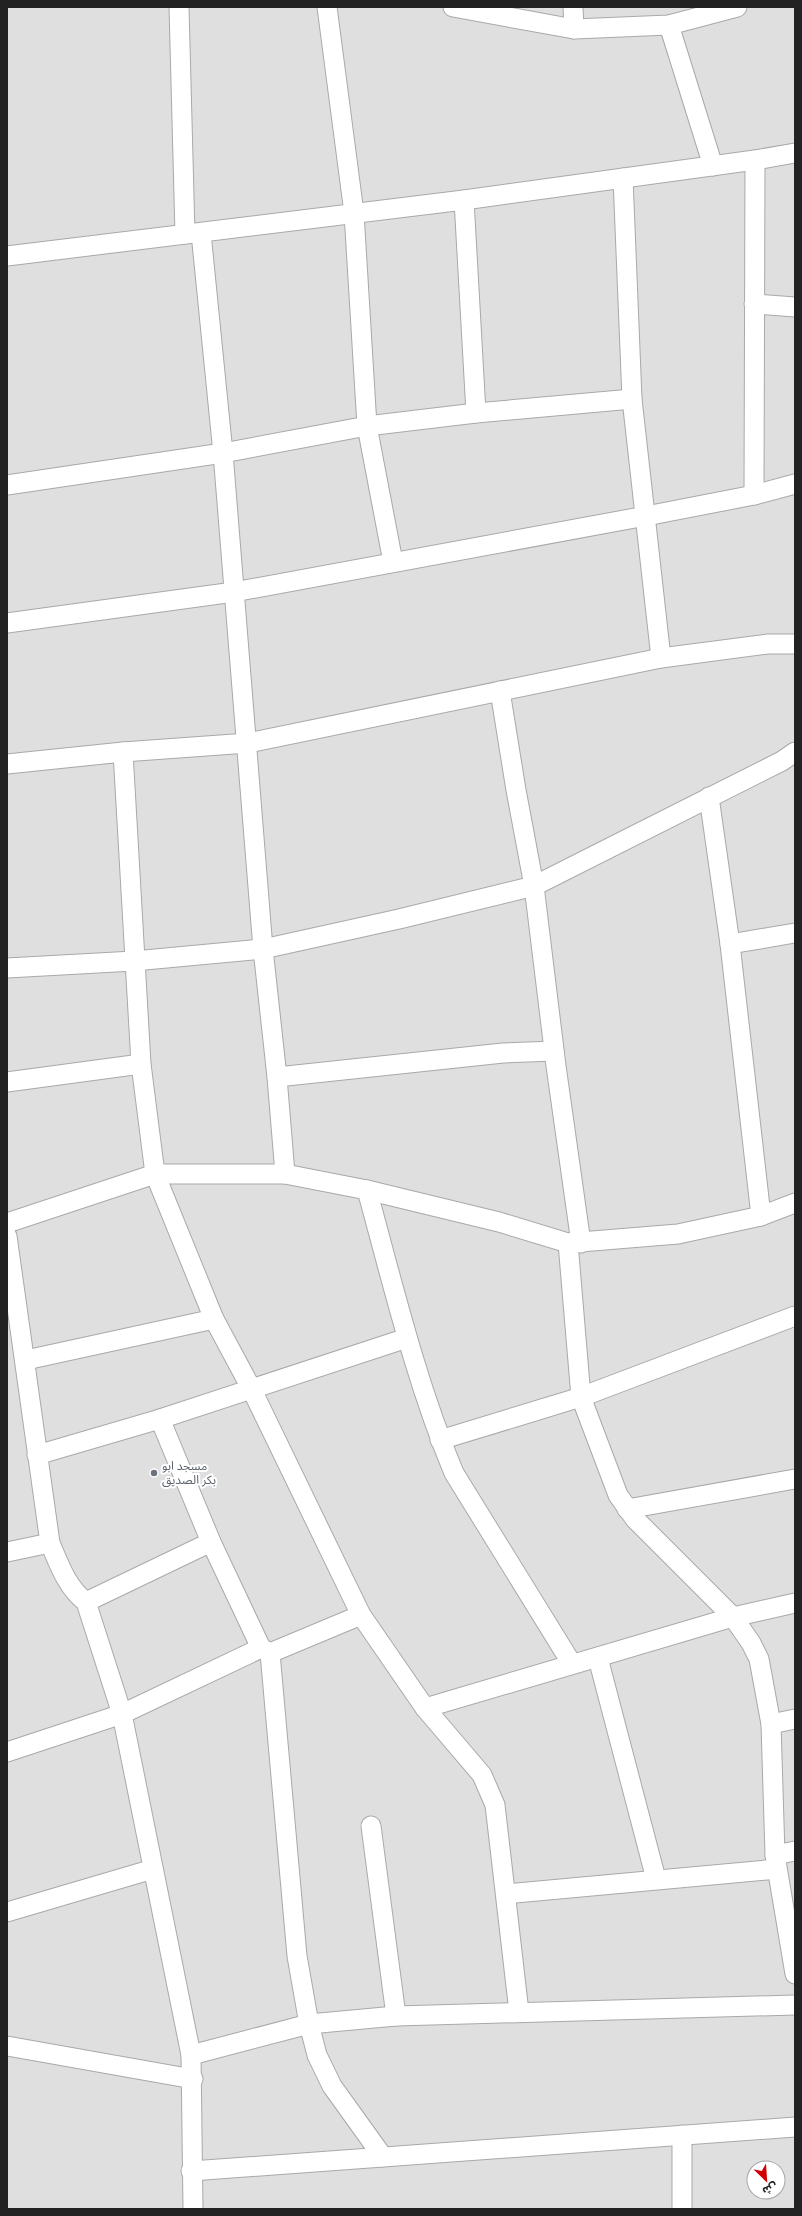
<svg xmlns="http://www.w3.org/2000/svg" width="802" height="2216" font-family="Figtree,'Noto Sans Arabic',sans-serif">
<rect width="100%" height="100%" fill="#f2efe9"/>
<path fill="#e0dfdf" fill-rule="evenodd" d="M7,7h788v2202h-788zM754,2168h24v24h-24z"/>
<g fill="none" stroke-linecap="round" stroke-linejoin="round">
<g stroke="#a9a9a9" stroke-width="21">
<g id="minor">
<path d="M179,7l6,227"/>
<path d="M327,7l27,206 13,213 26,136"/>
<path d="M453,7l121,22 95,-4 68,-18"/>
<path d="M573,7l1,22"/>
<path d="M669,25l44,141"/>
<path d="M623,178l9,221 29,259"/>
<path d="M464,200l12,213"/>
<path d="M201,233l22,220 40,496 14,128 8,97"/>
<path d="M7,256l457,-56 291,-40 40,-7"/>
<path d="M754,304l41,3"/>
<path d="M7,485l216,-32 144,-27 109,-13 156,-14"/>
<path d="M754,495l1,-335"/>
<path d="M7,623l227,-31 412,-76 108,-21 41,-11"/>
<path d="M500,691l16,99 18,96 22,180 25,177"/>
<path d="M123,752l18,312 14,110 59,145 37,69 110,227 64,93 57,67 13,30 24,207"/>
<path d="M7,764l116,-12 125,-9 413,-85 107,-14h27"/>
<path d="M709,797l21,147 31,272"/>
<path d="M730,944l65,-11"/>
<path d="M7,968l127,-7 129,-12 136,-30 135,-33 248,-125 13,-9"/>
<path d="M277,1077l226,-24 51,-2"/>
<path d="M7,1082l134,-18"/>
<path d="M367,1190c26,95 49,192 87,283l118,191"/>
<path d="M7,1223l148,-49h130l82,16 132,32 69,21 110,-9 83,-18 34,-13"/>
<path d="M7,1236l43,307c9,21 17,45 36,59l36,112 69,341 2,154"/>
<path d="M568,1243l13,154 37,98 17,24 98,98 18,26 8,16 12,65 4,131 20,119"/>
<path d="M26,1360l188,-41"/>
<path d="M160,1419l51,123 50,106"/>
<path d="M440,1440l141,-43 214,-81"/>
<path d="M37,1455l123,-36 247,-81"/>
<path d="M627,1509l168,-30"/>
<path d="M7,1552l43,-9"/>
<path d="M86,1602l125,-60"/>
<path d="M270,1653l27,303 12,68 8,31 15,31 51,71"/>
<path d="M598,1658l58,221"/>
<path d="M425,1708l308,-91 62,-14"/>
<path d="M771,1724l24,-5"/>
<path d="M7,1752l115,-38 139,-66 9,5 91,-38"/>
<path d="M371,1826l25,190"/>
<path d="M775,1855l20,-4"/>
<path d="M506,1894l271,-25"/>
<path d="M7,1912l146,-43"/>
<path d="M7,2046l186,33"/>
<path d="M191,2055l118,-31 87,-8 399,-11"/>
<path d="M682,2135v74"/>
<path d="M191,2171l604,-44"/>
</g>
</g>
<use href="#minor" stroke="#fff" stroke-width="19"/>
</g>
<circle fill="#6b7280" stroke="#fff" stroke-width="1.5" cx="154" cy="1473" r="4"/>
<g text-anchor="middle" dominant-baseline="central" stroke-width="4" stroke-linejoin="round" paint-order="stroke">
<g font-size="12" fill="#5b616d" stroke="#fff" text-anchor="start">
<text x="162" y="1466">مسجد ابو<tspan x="162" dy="14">بكر الصديق</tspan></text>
</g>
</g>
<rect width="802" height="2216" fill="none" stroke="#222222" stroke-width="16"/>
<g transform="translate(766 2180) rotate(155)"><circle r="19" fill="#ffffff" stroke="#a7a7a7"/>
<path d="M0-3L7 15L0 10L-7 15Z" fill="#d40000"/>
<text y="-6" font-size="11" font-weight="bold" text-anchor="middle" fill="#222222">ش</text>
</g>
</svg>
